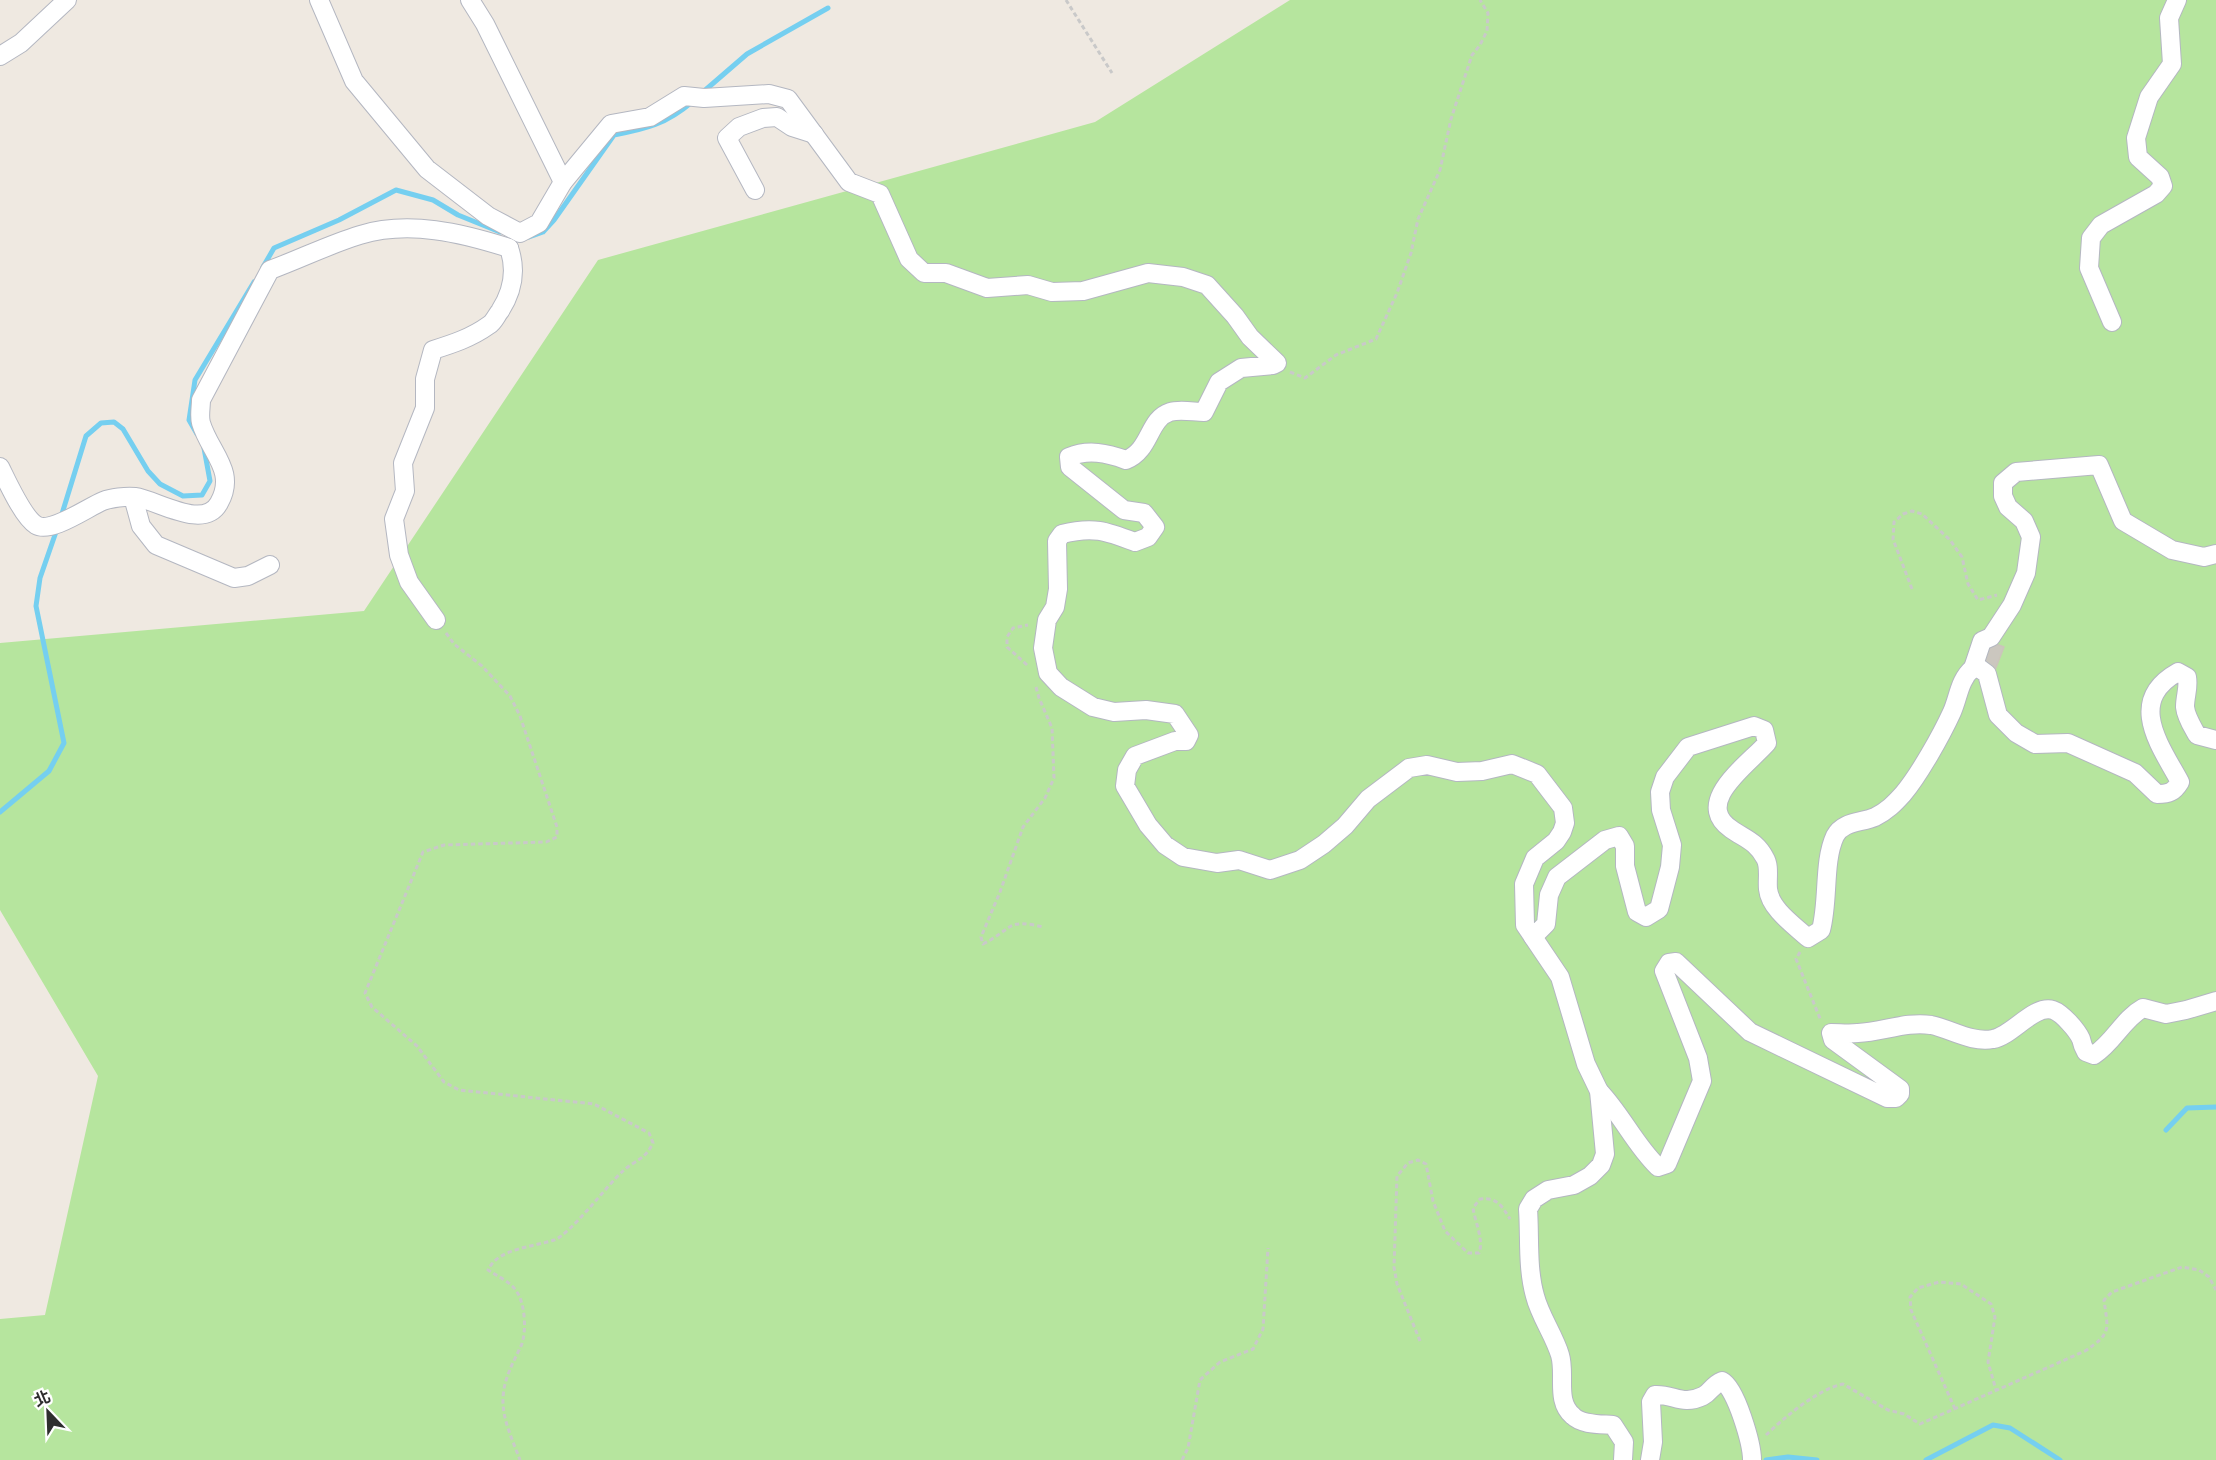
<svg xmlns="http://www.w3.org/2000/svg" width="2216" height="1460" font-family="'Open Sans','Noto Sans TC',sans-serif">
<rect width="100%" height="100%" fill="#efe9e1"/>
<path fill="#b6e59e" d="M1290,0h926v1460h-2216v-141l45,-4 53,-239 -98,-166v-267l364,-32 234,-351 497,-138z"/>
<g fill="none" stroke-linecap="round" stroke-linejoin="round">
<g stroke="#75cff0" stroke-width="5">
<path d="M703,92l44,-38 81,-46"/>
<path d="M529,237l14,-5 11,-12 60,-85c32,-6 52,-11 78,-33"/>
<path d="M263,267l11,-19 65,-28 57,-30 37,10 25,15 42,17"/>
<path d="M197,434l-8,-14 6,-40 59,-98"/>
<path d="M61,517l25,-81 15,-13 13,-1 9,7 25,42 12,13 23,12 19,-1 8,-14 -6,-33"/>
<path d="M0,812l49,-41 15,-28 -28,-137 4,-28 17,-49"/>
<path d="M2166,1130l21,-22 29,-1"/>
<path d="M1766,1460l22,-3 29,3"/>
<path d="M1926,1460l67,-35 17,3 50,32"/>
</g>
</g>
<path fill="#cbc7bf" stroke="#cbc5ba" stroke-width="1.5" d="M1985,640l19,7 -9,23 -19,-7z"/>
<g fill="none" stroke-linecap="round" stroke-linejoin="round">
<g stroke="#b4b7c1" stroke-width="20">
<g id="minor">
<path d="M319,0l35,81 73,88 61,47 32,17 19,-10 24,-41 48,-58 39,-7 34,-21 20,2 65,-4 19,5 61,83 31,12 29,65 15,14h22l41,15 41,-3 24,7 31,-1 65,-18 35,4 24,8 28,31 15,21 27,26 -4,2 -32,3 -22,14 -15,30c-10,0 -24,-3 -34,0 -22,7 -19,38 -44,48 -19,-7 -38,-11 -57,-3l1,10 54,43 20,3 11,14 -7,10 -13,5c-29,-11 -42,-16 -73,-8l-5,7 1,48 -3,18 -8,13 -4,28 5,25 13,14 32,20 21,5 32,-2 29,4 14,21 -3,6h-11l-40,15 -8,14 -2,16 23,39 17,20 18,12 34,6 22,-3 31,10 30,-10 24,-16 21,-18 23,-27 41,-31 18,-3 30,7 25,-1 30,-7 25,10 26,34 2,15 -3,9 -6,9 -21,17 -11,26 1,41 35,52 26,87 13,27 6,63 -4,11 -11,11 -16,9 -26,5 -14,9 -6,10c2,28 -1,59 7,87 5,20 19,39 25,59 6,20 -5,46 13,61 9,9 28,8 40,9l11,17 -1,18"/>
<path d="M470,0l15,24 78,158"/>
<path d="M0,56l21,-13 46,-43"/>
<path d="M755,190l-28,-52 12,-11 24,-9 14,-1 15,10 22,7"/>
<path d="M2112,322l-23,-54 2,-30 10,-13 55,-31 7,-8 -3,-9 -22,-20 -2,-19 13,-41 23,-33 -3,-46 8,-18"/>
<path d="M0,467c7,14 23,50 36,58 15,9 52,-18 67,-24 8,-3 23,-5 32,-4 22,3 69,34 84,6 18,-32 -9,-50 -18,-80 -2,-7 0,-16 0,-23l69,-130c30,-11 60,-26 90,-35 49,-15 102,-2 149,13"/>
<path d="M133,497l8,29 15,19 78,33 14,-2 22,-11"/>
<path d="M436,620l-27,-38 -10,-27 -5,-36 11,-28 -2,-28 22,-55v-29l8,-29c19,-6 38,-12 56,-25 5,-3 7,-9 11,-14 13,-20 17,-40 9,-63"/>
<path d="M1973,668l9,-27 9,-4 21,-32 14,-32 5,-36 -7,-16 -16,-14 -5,-11v-13l13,-11 83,-7 24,56 49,29 32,7 12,-3"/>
<path d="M1533,937l13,-13 3,-29 8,-18 48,-37 14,-4 6,10v20l12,46 9,5 13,-8 11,-42 2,-22 -11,-35 -1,-18 5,-15 23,-30 66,-21 10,4 3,13c-18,21 -75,59 -36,86 14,10 25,12 34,29 5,8 2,21 3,31 2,20 26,36 40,49l13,-8c8,-30 2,-68 14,-94 8,-15 26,-13 40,-19 12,-6 19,-13 28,-23 16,-19 38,-58 49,-82 7,-16 7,-32 21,-44h6l8,6 11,41 18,18 19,11 33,-1 67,30 22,21c12,0 17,-2 23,-12 -20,-37 -54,-81 -2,-110l9,5c2,11 -2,19 -2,30 1,10 7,19 12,28l19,5"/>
<path d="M1599,1091c23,24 36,54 59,76l9,-3 35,-83 -4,-23 -34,-87 5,-8 7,-1 74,70 137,66h9l4,-4v-5l-67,-49 -2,-7c9,0 18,1 27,0 24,-1 49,-12 73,-8 20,4 40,18 62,14 19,-3 41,-35 60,-29 9,3 24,20 28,29 1,5 2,8 5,13l8,3c20,-13 29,-36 49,-47l23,6 20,-4 30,-9"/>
<path d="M1650,1460l3,-18 -2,-40 4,-7c19,-1 27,11 48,1 8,-4 9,-11 19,-15 14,7 30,63 30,79"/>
</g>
</g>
<g stroke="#c9c9c9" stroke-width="3" stroke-dasharray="4.5 3" stroke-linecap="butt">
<path d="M1066,0l46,73"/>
<path d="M1290,372l15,6 31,-23 40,-16 21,-46 14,-40 7,-34 22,-49 11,-51 21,-64 8,-10 7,-14 1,-18 -8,-13"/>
<path d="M1912,589l-19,-50 1,-17 9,-8 9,-3 10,3 28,26 12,17 6,27 10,16 19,-5"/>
<path d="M446,633l8,11 28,22 28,30 10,20 37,111v10l-11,5 -102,3 -21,7 -58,141 7,14 45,39 27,36 15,8 135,14 55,29 4,10c-9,18 -17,16 -30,28 -16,14 -52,63 -69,69 -20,7 -56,8 -66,30 9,6 23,12 29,22 8,12 10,40 4,54 -8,17 -17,32 -18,52 -1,21 10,43 17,62"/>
<path d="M1027,665l-20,-18v-10l6,-9 15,-3"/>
<path d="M1036,687l3,11 13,30 2,50 -9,20 -22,29 -23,65 -19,45 2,7c30,-15 23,-26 60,-17"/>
<path d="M1800,952l-4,7 25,62"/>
<path d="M1420,1341l-23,-57 -3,-17 3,-91 11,-13 10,-3 8,4 7,37 12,30 23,22h11c5,-13 -4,-31 -6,-45l7,-9c17,-2 22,7 30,20"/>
<path d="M1955,1409l-44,-99 -1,-13 8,-9 21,-6 22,2 30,20 4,13 -7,45 8,28"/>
<path d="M1766,1435c19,-18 52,-46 77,-51l45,26 16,4 16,10 165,-73c27,-18 23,-21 19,-51l8,-8 70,-25 17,3 10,7 7,13"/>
<path d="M1182,1460l6,-12 12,-68 20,-18 33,-13 10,-20 5,-81"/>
</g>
<use href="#minor" stroke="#fff" stroke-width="18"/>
</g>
<g transform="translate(48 1412) rotate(337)" stroke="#ffffff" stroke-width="4.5" paint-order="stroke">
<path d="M0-4.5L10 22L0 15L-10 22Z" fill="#2e2e2e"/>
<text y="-9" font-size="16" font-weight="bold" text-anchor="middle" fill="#2e2e2e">北</text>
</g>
</svg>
